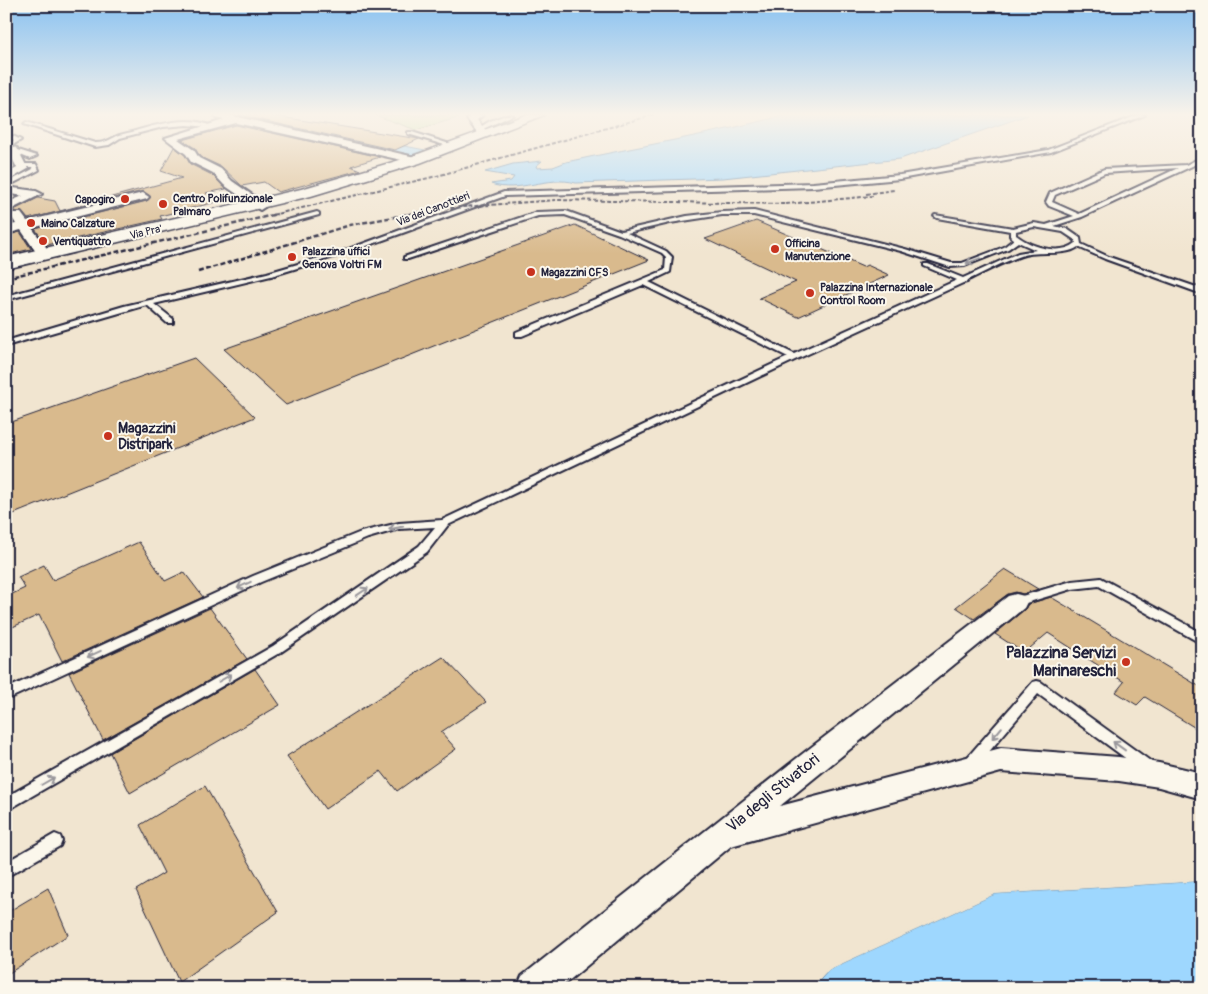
<svg xmlns="http://www.w3.org/2000/svg" width="1208" height="994" font-family="Pangolin,sans-serif">
<rect width="100%" height="100%" fill="#f1e5d0"/>
<filter id="ink" filterUnits="userSpaceOnUse"><feTurbulence type="fractalNoise" baseFrequency=".02" numOctaves="2"/><feDisplacementMap in="SourceGraphic" scale="10" xChannelSelector="R" yChannelSelector="G"/><feConvolveMatrix kernelMatrix="1 2 1 2 8 2 1 2 1" color-interpolation-filters="sRGB"/></filter>
<g filter="url(#ink)">
<path fill="#bce49f" stroke="#6f836d" d="M375,115h92l-51,15z"/>
<g fill="#9ed7fe" stroke="#6c8fb0">
<path d="M215,115h31l179,35 -17,6z"/>
<path d="M786,115h242l-128,44 -177,19 -147,5c-28,-8 -58,11 -85,1l20,-3 3,-4 -29,-5 28,-8 29,-3 -6,5 1,2 16,-1 13,-5c74,-16 147,-28 220,-47z"/>
<path d="M1202,881v107h-389l17,-19 165,-75z"/>
</g>
<path fill="#f1e5d0" d="M1202,879v2l-207,13 -165,75 -20,19 19,-21 166,-75z"/>
<g fill="#d9ba8d" stroke="#22223b">
<path d="M239,115h30l150,24 -24,11z"/>
<path d="M236,125l144,32 -29,9 9,4 -82,22 -14,-10 -22,4 -20,-19 -22,-10 -5,-9 -13,-8z"/>
<path d="M174,147l11,8 5,9 22,11 14,14 -20,4 10,9 -56,14 2,3 -115,26 -12,-16 112,-28 4,-4 -8,-6 -115,28 -6,-7 -9,-1 -4,6 4,6 -7,1v-10l32,-16 17,3 5,10 122,-33 -21,-7z"/>
<path d="M756,221l107,46 4,-2 22,10 -91,42 -39,-19 37,-16 -91,-43z"/>
<path d="M575,225l74,35 -363,145 -62,-56z"/>
<path d="M20,232l11,17 -25,6v-19z"/>
<path d="M194,358l61,59 -249,100v-93z"/>
<path d="M139,542l26,39 19,-9 19,25 -141,64 -23,-46 -33,15v-33l19,-9 -7,-11 26,-12 9,15z"/>
<path d="M1005,569l33,20 -15,5 -7,-2 -8,2 -34,25 -18,-12z"/>
<path d="M1051,597l151,91v44l-57,-35 -8,8 -21,-13 8,-10 -76,-49 -24,20 -29,-19 30,-25 3,-5z"/>
<path d="M210,608l37,51 -144,81 -34,-67z"/>
<path d="M443,657l43,45 -45,30 15,17 -59,42 -16,-20 -56,38 -38,-53z"/>
<path d="M255,669l25,36 -150,88 -20,-40z"/>
<path d="M205,786l73,126 -99,70 -43,-92 28,-17 -24,-48z"/>
<path d="M48,888l20,47 -62,40v-62z"/>
</g>
<g fill="none" stroke-linecap="round" stroke-linejoin="round">
<g stroke="#22223b" stroke-width="4">
<g id="lane">
<path d="M506,115h7l-32,15 -4,-1 13,-8z"/>
<path d="M1138,115h7l-94,37 -151,27 -87,8 -308,9 -155,56 -79,24 -117,28 19,15v4h-6l-20,-18 -141,41v-5l118,-35 143,-33 79,-23 158,-58 309,-9 87,-8 148,-25z"/>
<path d="M26,122l69,21c10,0 14,-3 22,-7 4,-2 10,-3 15,-4 23,-7 57,-17 79,-6l-2,1 -22,-2 -24,2 -43,11 -11,7 -14,2 -71,-23z"/>
<path d="M408,132h4l44,14 -5,1 -43,-13z"/>
<path d="M13,136l8,4 -15,9v-3l8,-6 -4,-2z"/>
<path d="M11,149h4l22,7 -7,3 -19,-8z"/>
<path d="M1202,157v4l-12,6 -108,50 -28,9 13,3 13,9 1,6 28,13 93,32v5l-97,-35 -27,-12c-14,10 -40,3 -57,9 -18,6 -36,16 -53,24l-1,2 -4,1 -166,76 -349,166 -21,27 -146,100 -275,159v-14l267,-151 146,-100 16,-19 -36,2 -31,9 -107,44 -255,118v-11l247,-113 108,-44 38,-9 43,-3 346,-163 -145,-72 -121,51h-6v-4l149,-62 1,-13 -4,-4 -43,-19 -54,-19 -27,1 -130,43h-4v-2l133,-45 29,-1 55,20 66,-15 35,-4 32,-1 151,38 46,14h11l42,-16 10,-8 -4,-3v-5l-73,-13 -3,-2 1,-1 78,13 21,-5 12,2 28,-9 -25,-10 -3,-4 4,-9 54,-24 82,-4zM1178,168l-99,46 -27,-12 3,-7 50,-22zM722,215h32l147,36 49,16 15,-1 43,-17 10,-7 18,8 -18,3 -55,25 -35,-14h-4v2l33,14 -163,74 -145,-72 21,-10 2,-15 -6,-6 -39,-18 43,-10zM1034,227l29,5 12,8 1,3c-16,13 -45,4 -60,-8v-4z"/>
<path d="M19,164h17l3,6 -33,17v-4l27,-14 -1,-2h-11l-3,-2z"/>
<path d="M317,212l2,1v2l-313,85v-4z"/>
<path d="M1101,578l101,55v11l-103,-58 -27,3 -56,17 -4,-1 -2,-3 2,-3 60,-18z"/>
<path d="M1037,681l4,1 112,81 2,4 -2,4 -5,2 -5,-2 -105,-77 -62,73 -5,2 -5,-2 -2,-4 2,-4 67,-77z"/>
<path d="M55,834l5,2 2,5 -2,5 -54,31v-15z"/>
</g>
</g>
<g stroke="#22223b" stroke-width="4">
<g id="street">
<path d="M215,115h14l186,42 5,3 -5,3 -179,-40 -58,16 16,11 5,8 22,11 11,12 32,22 2,3 -6,4 -36,-25 -11,-12 -22,-11 -5,-8 -21,-16 59,-18 -8,-2z"/>
<path d="M471,115h12l-6,5 12,14 -1,2h-8l-13,-17z"/>
<path d="M6,145l11,3 11,21 -22,13v-8l11,-6 -8,-16 -3,-1z"/>
<path d="M6,187l30,4 6,3 -36,18v-9l17,-7 -17,-3z"/>
<path d="M143,193l6,4 -2,2 -115,29 20,27 -2,3h-10l-19,-28 -15,4v-8l10,-2 -5,-8 2,-3h8l6,8z"/>
<path d="M1016,594l8,2 3,6 -3,6 -244,198 221,-58 118,9 40,6 43,10v26l-43,-12 -40,-6 -118,-9 -270,74 -171,142h-43l5,-12 279,-221 207,-159z"/>
</g>
</g>
<g stroke="#22223b" stroke-width="3">
<path id="primary" d="M525,115h19l-124,48 -109,33 -305,73v-12l295,-68 109,-32z"/>
</g>
<use href="#lane" fill="#fbf7ec" fill-rule="evenodd"/>
<use href="#street" fill="#fbf7ec" fill-rule="evenodd"/>
<use href="#primary" fill="#fbf7ec" fill-rule="evenodd"/>
<g stroke="#22223b" stroke-width="2" stroke-dasharray="4 2" stroke-linecap="butt">
<path d="M866,194l28,-4"/>
<path d="M272,215l165,-39 216,-61"/>
<path d="M403,215l33,-6 120,-9 230,4 87,-8"/>
</g>
<g stroke="#22223b" stroke-width="2.5" stroke-dasharray="5 2.5" stroke-linecap="butt">
<path d="M198,272l152,-47 60,-11"/>
<path d="M6,278l271,-64"/>
</g>
</g>
<defs><path id="oneway-shaft" d="M-6 0H5M1.5-3L5.5 0L1.5 3" fill="none" stroke-width="1.6" stroke-linecap="round" stroke-linejoin="round" transform="scale(1.25)"/></defs>
<g stroke="#99979c">
<use href="#oneway-shaft" transform="translate(973 261) rotate(159)"/>
<use href="#oneway-shaft" transform="translate(396 528) rotate(168)"/>
<use href="#oneway-shaft" transform="translate(244 585) rotate(155)"/>
<use href="#oneway-shaft" transform="translate(362 592) rotate(-34)"/>
<use href="#oneway-shaft" transform="translate(94 654) rotate(155)"/>
<use href="#oneway-shaft" transform="translate(225 678) rotate(-30)"/>
<use href="#oneway-shaft" transform="translate(997 733) rotate(130)"/>
<use href="#oneway-shaft" transform="translate(1119 746) rotate(-144)"/>
<use href="#oneway-shaft" transform="translate(48 781) rotate(-30)"/>
</g>
</g>
<linearGradient id="sky" x2="0" y2="1"><stop stop-color="#8ac2f1"/><stop offset="0.45" stop-color="#f9f3ea"/><stop offset="1" stop-color="#f9f3ea" stop-opacity="0"/></linearGradient>
<rect width="1208" height="254" fill="url(#sky)"/>
<g fill="#c8321e" stroke="#fbf7ec" stroke-width="2">
<circle cx="125" cy="199" r="5"/>
<circle cx="163" cy="204" r="5"/>
<circle cx="31" cy="223" r="5"/>
<circle cx="43" cy="241" r="5"/>
<circle cx="775" cy="249" r="5"/>
<circle cx="292" cy="257" r="5"/>
<circle cx="531" cy="272" r="5"/>
<circle cx="810" cy="293" r="5"/>
<circle cx="108" cy="436" r="5"/>
<circle cx="1126" cy="662" r="5"/>
</g>
<g text-anchor="middle" dominant-baseline="central" stroke-width="4" stroke-linejoin="round" paint-order="stroke">
<g font-size="11" font-weight="bold" fill="#22223b" stroke="#fbf7ec" text-anchor="start">
<text x="173" y="198">Centro Polifunzionale<tspan x="173" dy="13">Palmaro</tspan></text>
<text x="115" y="199" text-anchor="end">Capogiro</text>
<text x="41" y="223">Maino Calzature</text>
<text x="53" y="241">Ventiquattro</text>
<text x="785" y="243">Officina<tspan x="785" dy="13">Manutenzione</tspan></text>
<text x="302" y="251">Palazzina uffici<tspan x="302" dy="13">Genova Voltri FM</tspan></text>
<text x="541" y="272">Magazzini CFS</text>
<text x="820" y="287">Palazzina Internazionale<tspan x="820" dy="13">Control Room</tspan></text>
</g>
<g font-size="11" fill="#22223b" stroke="#fbf7ec">
<text transform="translate(433 209) rotate(-21)">Via dei Canottieri</text>
<text transform="translate(146 232) rotate(-13)">Via Pra'</text>
</g>
<g font-size="14" font-weight="bold" fill="#22223b" stroke="#fbf7ec" text-anchor="start">
<text x="118" y="428">Magazzini<tspan x="118" dy="16">Distripark</tspan></text>
</g>
<g font-size="16" font-weight="bold" fill="#22223b" stroke="#fbf7ec" text-anchor="end">
<text x="1116" y="653">Palazzina Servizi<tspan x="1116" dy="18">Marinareschi</tspan></text>
</g>
<g font-size="16" fill="#22223b" stroke="#fbf7ec">
<text transform="translate(773 793) rotate(-39)">Via degli Stivatori</text>
</g>
</g>
<rect width="1208" height="994" fill="none" stroke="#fbf7ec" stroke-width="25"/>
<rect x="12" y="12" width="1183" height="969" fill="none" stroke="#22223b" stroke-width="2" filter="url(#ink)"/>
</svg>
